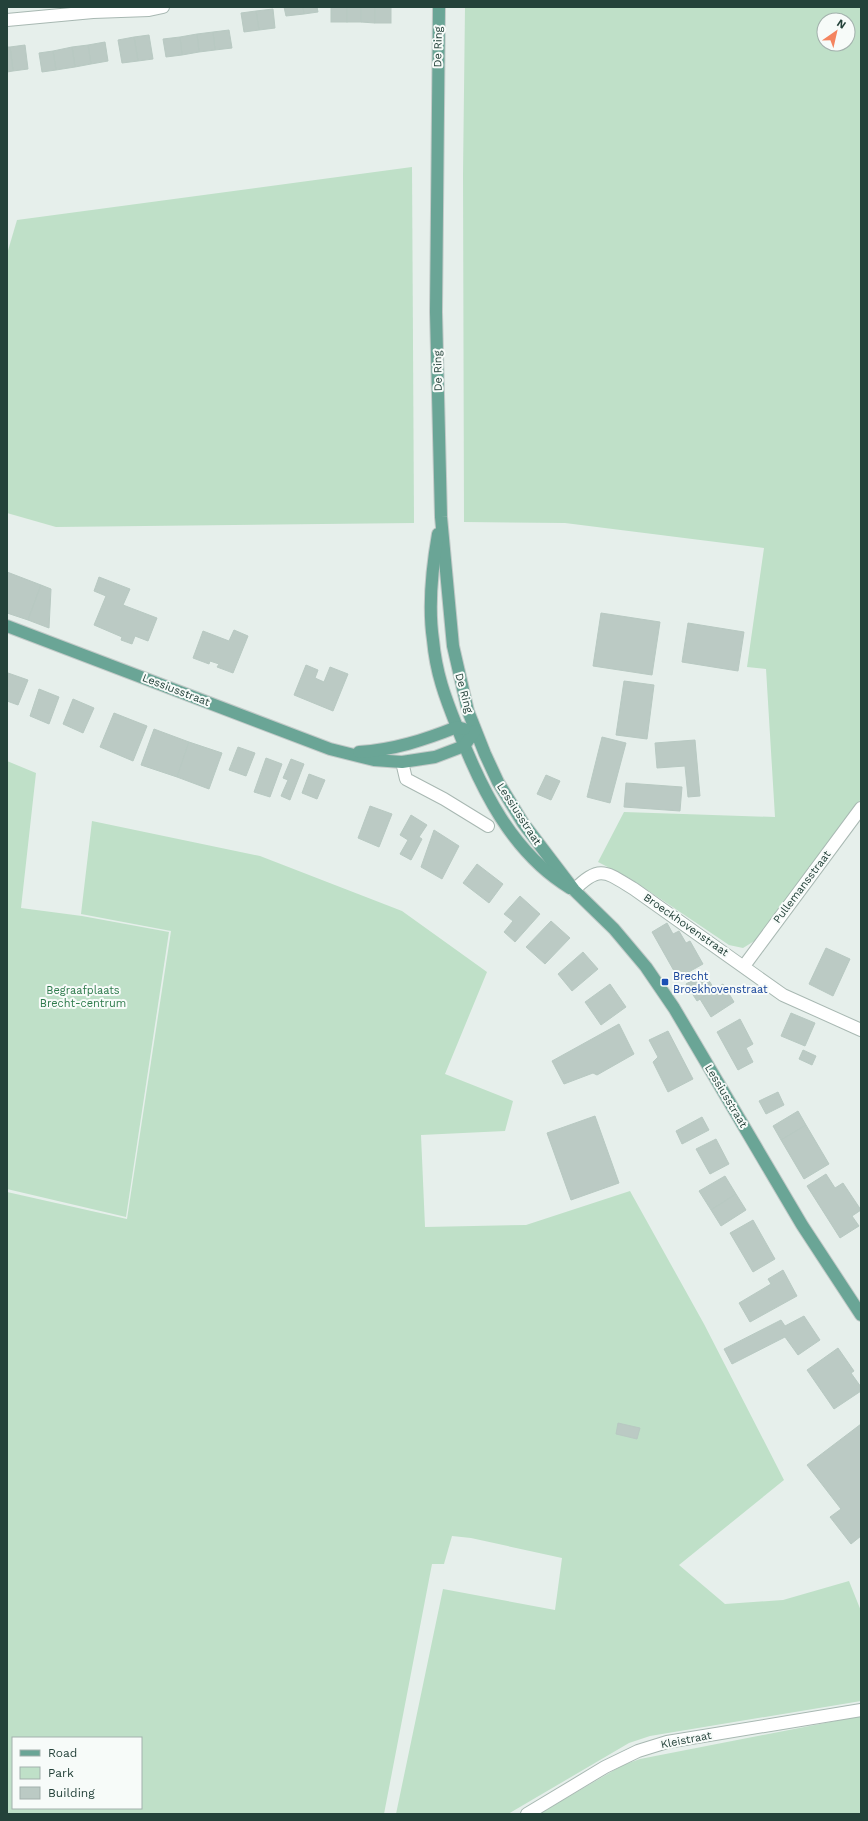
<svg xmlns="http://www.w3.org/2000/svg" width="868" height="1821" font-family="'Work Sans',sans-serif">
<rect width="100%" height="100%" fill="#e6efeb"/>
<g fill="#bfe0c8" fill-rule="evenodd">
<path d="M465,7h396v792l-105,141 -13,8 -14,-3 -98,-66 -33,-17 26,-50 151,5 -9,-148 -19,-2 17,-119 -199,-25 -101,-1 -1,-348zM824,20h24v24h-24z"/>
<path d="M412,167l2,356 -358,4 -49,-14v-259l10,-34z"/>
<path d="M7,761l29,12 -15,135 61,8 87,16 -43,285 -119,-28v-277l12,2 -12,-2z"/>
<path d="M92,821l168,35 142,55 85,61 -42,102 68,27 -8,30 -84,4 4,92 101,-2 104,-34 74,133 80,156 -105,85 46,39 58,-4 66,-19 12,30v90l-211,35 -21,7 -121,71h-112l47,-225 112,21 7,-52 -91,-20 -19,-2 -8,28h-12l-48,250h-377v-622l120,27 44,-288 -90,-17zM13,1738h128v70h-128z"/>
<path d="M861,1716v98h-322l84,-49 17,-6z"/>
</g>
<g fill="#bbcac4" stroke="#b8c9c2">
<path d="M284,7h19l1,7 -18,2z"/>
<path d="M303,7h14l1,5 -14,2z"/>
<rect x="331" y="7" width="16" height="15"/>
<rect x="347" y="7" width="14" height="15"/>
<path d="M361,7h14v16l-14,-1z"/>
<rect x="375" y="7" width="16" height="16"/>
<path d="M273,9l2,19 -16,2 -3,-19z"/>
<path d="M256,11l3,19 -15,2 -3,-19z"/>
<path d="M229,30l3,18 -17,2 -2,-18z"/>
<path d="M213,32l2,18 -16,2 -2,-18z"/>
<path d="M197,34l2,18 -17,3 -2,-18z"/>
<path d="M149,35l4,24 -15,2 -4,-24z"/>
<path d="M134,37l4,24 -16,2 -4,-23z"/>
<path d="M180,37l2,18 -16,2 -3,-18z"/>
<path d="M105,42l3,19 -17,3 -3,-19z"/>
<path d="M25,45l3,24 -15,2 -3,-24z"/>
<path d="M88,45l3,19 -16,3 -3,-20z"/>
<path d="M7,47h3l3,24 -6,1z"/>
<path d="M72,47l3,20 -19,3 -3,-19z"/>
<path d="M53,51l3,19 -14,2 -3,-19z"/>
<path d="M7,572l34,13 -13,35 -21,-7z"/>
<path d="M99,577l31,12 -7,16 34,13 -9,23 -13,-5 -3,8 -11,-4 1,-3 -28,-12 12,-29 -12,-5z"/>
<path d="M41,585l10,4 -2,39 -21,-8z"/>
<path d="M601,613l59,9 -8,53 -59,-9z"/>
<path d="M688,623l56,9 -6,39 -56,-9z"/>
<path d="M234,630l14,6 -15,37 -16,-6 2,-3 -9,-3 -1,3 -16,-6 10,-27 26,10z"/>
<path d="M306,665l12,5 -3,8 9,4 6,-15 18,7 -15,37 -39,-16z"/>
<path d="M8,673l20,7 -10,25 -11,-4z"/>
<path d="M624,681l30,4 -7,54 -31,-4z"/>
<path d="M39,689l20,8 -10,27 -19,-8z"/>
<path d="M73,699l21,9 -11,25 -20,-9z"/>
<path d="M114,713l33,13 -14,35 -33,-14z"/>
<path d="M154,729l35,13 -12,35 -36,-12z"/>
<path d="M602,737l24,6 -16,60 -23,-6z"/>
<path d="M695,740l5,56 -12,1 -3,-31 -28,2 -2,-25z"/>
<path d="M189,742l33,11 -13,36 -32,-12z"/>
<path d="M238,747l17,6 -9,23 -17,-6z"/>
<path d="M266,758l16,6 -12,33 -16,-5z"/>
<path d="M291,759l13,5 -14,36 -9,-4 7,-16 -5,-2z"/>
<path d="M309,774l16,6 -8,19 -15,-6z"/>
<path d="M546,775l14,6 -9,19 -14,-6z"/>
<path d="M626,783l56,4 -2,24 -56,-4z"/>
<path d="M370,806l22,8 -13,33 -21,-9z"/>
<path d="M411,815l16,10 -8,12 3,2 -11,21 -11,-6 8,-14 -8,-5z"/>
<path d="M434,830l25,16 -17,33 -21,-12z"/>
<path d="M477,864l26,20 -14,19 -26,-20z"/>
<path d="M520,896l20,18 -25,28 -11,-10 9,-11 -9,-7z"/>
<path d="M551,921l19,17 -25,26 -19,-17z"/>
<path d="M667,923l6,11 6,-3 7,12 4,-2 13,23 -25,14 -26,-46z"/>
<path d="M826,948l24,11 -17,37 -24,-12z"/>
<path d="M583,952l15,17 -26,22 -14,-17z"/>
<path d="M704,973l11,17 -18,11 -11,-17z"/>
<path d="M610,984l16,23 -25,18 -16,-23z"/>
<path d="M723,984l11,18 -23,15 -11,-18z"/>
<path d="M791,1013l24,10 -10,23 -24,-10z"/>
<path d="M740,1019l13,25 -7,4 7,14 -15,8 -21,-38z"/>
<path d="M619,1024l15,30 -37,21 -4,-2 -29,11 -12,-23z"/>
<path d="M668,1031l25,48 -25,13 -15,-30 5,-5 -9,-17z"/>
<path d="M803,1050l13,6 -4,9 -13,-6z"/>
<path d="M778,1092l6,13 -18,9 -7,-13z"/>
<path d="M798,1111l8,14 -25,15 -8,-14z"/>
<path d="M595,1116l24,67 -48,17 -24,-67z"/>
<path d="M702,1117l7,13 -27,14 -6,-13z"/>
<path d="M806,1125l23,39 -25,15 -23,-39z"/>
<path d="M716,1139l13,25 -19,10 -14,-25z"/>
<path d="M826,1174l9,14 8,-5 18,27 -9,6 7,10 -19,12 -33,-52z"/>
<path d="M725,1176l11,18 -25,16 -12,-19z"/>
<path d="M736,1194l10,16 -25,16 -10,-16z"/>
<path d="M753,1220l22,39 -22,13 -23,-39z"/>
<path d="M783,1270l14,26 -47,26 -11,-19 32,-19 -3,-5z"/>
<path d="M804,1316l16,24 -22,15 -13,-18 -53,27 -8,-15 57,-29 4,6z"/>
<path d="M838,1348l16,23 -3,2 10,14v4l-27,18 -27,-39z"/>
<path d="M618,1423l22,5 -3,11 -21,-5z"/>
<path d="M861,1424v112l-10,8 -21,-27 11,-8 -34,-44z"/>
</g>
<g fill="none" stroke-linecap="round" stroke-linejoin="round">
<g stroke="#a8b8b2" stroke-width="14">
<g id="minor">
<path d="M7,20l86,-8 56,-2 14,-3"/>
<path d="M402,762l4,17 38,20 44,27"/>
<path d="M574,890c26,-26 32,-18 60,-1l149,106 78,35"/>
<path d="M744,966l117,-158"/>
<path d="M527,1814l78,-47 33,-16 29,-9 194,-32"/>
</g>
</g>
<g stroke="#c2cac8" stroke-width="14">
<g id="major">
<path d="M439,7l-3,305 5,205 12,129 15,65 17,43 13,28 25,41 51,67 40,39 32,38 28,41 128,217 59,90"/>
<path d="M438,534c-6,34 -10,72 -5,106 3,33 12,57 24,87 24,62 55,126 113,161"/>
<path d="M7,626l323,123 44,11 28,2 33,-5 29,-11 11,-15"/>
<path d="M359,752c35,-2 65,-12 98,-25l7,2"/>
</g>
</g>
<use href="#minor" stroke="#fff" stroke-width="12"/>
<use href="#major" stroke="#6aa596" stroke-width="12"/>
</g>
<rect fill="#1a4fb4" stroke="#f7fbf9" stroke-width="1.5" x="661" y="978" width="8" height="8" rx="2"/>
<g text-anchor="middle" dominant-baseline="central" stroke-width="4" stroke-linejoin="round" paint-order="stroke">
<g font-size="11" fill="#24423a" stroke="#f7fbf9">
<text transform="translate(438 47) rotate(-89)">De Ring</text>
<text transform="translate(438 371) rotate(-91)">De Ring</text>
<text transform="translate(176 690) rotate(21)">Lessiusstraat</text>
<text transform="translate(464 693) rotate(75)">De Ring</text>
<text transform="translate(519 814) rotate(57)">Lessiusstraat</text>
<text transform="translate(802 887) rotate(-53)">Pullemansstraat</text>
<text transform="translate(686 925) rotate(35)">Broeckhovenstraat</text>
<text transform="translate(726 1096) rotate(59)">Lessiusstraat</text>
<text transform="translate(686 1740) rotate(-11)">Kleistraat</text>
</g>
<g font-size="11" fill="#164399" stroke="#f7fbf9" text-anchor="start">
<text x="673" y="976">Brecht<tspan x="673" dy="13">Broekhovenstraat</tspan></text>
</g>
<g font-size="11" fill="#2d7a4b" stroke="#f7fbf9">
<text x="83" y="990">Begraafplaats<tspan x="83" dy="13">Brecht-centrum</tspan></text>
</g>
</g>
<rect width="868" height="1821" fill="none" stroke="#24423a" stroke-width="16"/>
<rect x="12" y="1737" width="130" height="72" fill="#f7fbf9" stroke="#a3b1ad"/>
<rect x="20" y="1750" width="20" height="6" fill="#6aa596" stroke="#a3b1ad"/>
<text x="48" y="1757" font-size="12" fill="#24423a">Road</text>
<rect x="20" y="1767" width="20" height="12" fill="#bfe0c8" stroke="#a3b1ad"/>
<text x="48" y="1777" font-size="12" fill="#24423a">Park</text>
<rect x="20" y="1787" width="20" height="12" fill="#bbcac4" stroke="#a3b1ad"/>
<text x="48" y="1797" font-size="12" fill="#24423a">Building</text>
<g transform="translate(836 32) rotate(34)"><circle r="19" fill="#f7fbf9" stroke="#a3b1ad"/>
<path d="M0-3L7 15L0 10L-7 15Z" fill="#f4845f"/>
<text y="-6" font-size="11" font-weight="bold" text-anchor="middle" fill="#24423a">N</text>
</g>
</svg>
